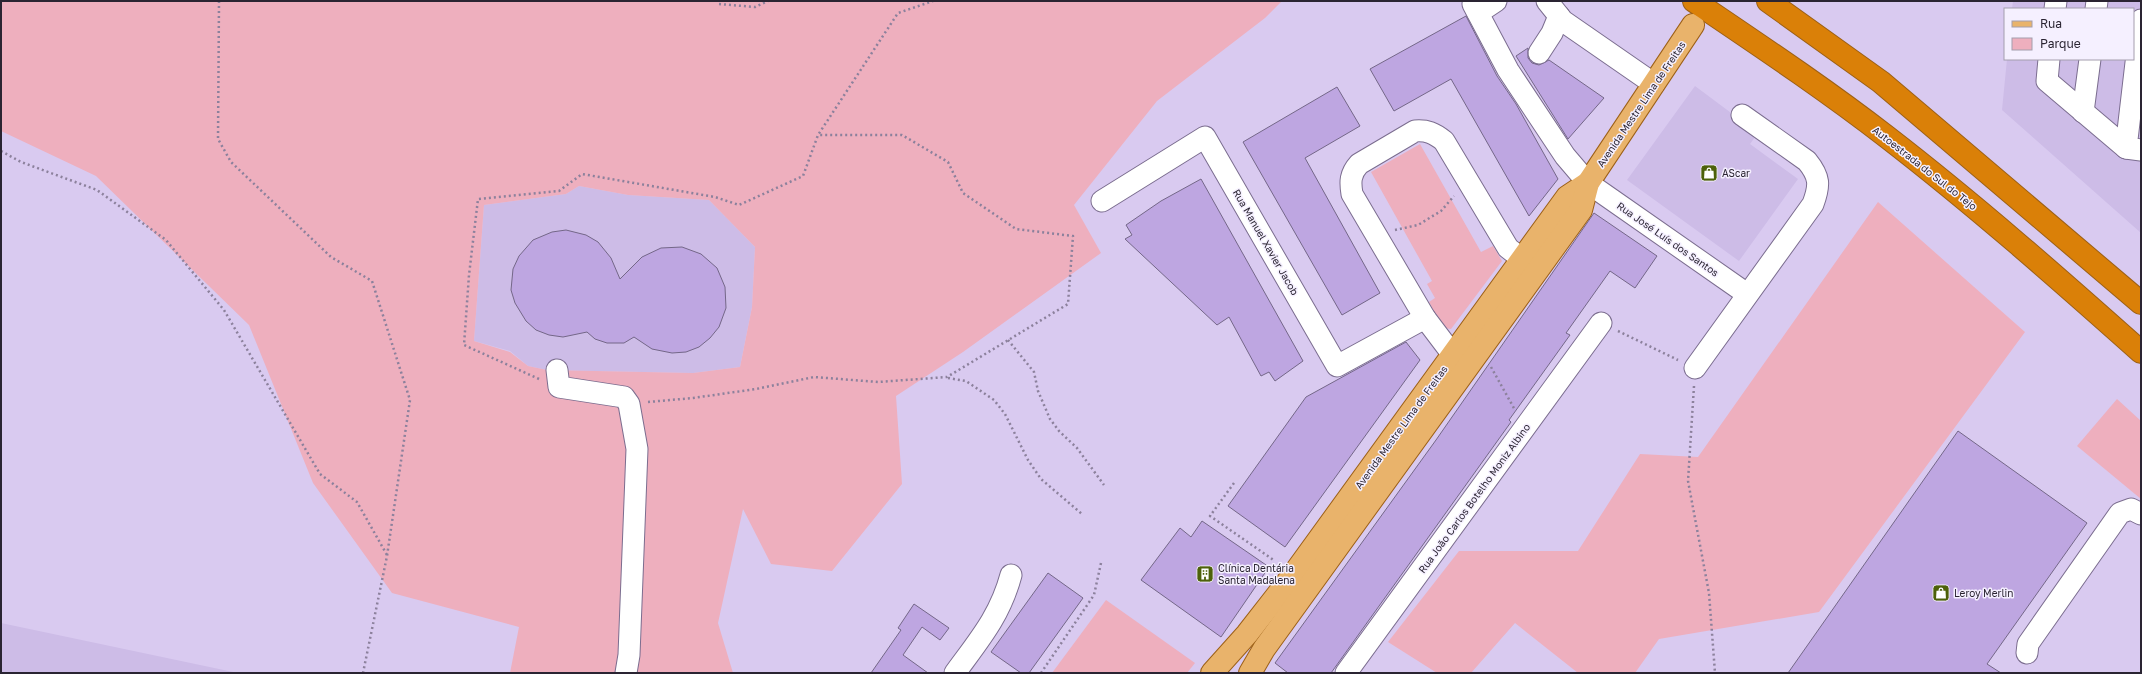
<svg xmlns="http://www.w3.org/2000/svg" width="2142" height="674" font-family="'Golos Text',sans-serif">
<rect width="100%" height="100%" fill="#d9caf0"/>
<g fill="#cdbce7">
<path d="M2013,1h128v232l-139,-123 5,-51h126v-50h-121z"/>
<path d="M1695,86l63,47 -8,11 48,35 -59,82 -112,-81z"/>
<path d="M579,186l49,9 81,5 46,47 -3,60 -12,60 -47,6 -146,-3 -19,-4 -18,-15 -36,-10 10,-136 82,-11z"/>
<path d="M1,623l237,50h-237z"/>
</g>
<g fill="#eeafbe" fill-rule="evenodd">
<path d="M1,1h1281l-17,17 -108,83 -83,104 27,48 -138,99 -67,44 6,88 -70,87 -61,-7 -28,-55 -25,114 15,50h-223l9,-46 -127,-34 -79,-110 -64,-158 -153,-149 -95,-45zM579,186l49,9 81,5 46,47 -3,60 -12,60 -47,6 -146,-3 -19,-4 -18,-14 -36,-11 10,-136 82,-11z"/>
<path d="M1420,144l61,108 12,-6 9,15 -51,68c-11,0 -17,-19 -22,-27l6,-4 -8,-14 5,-3 -61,-109z"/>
<path d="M1878,202l147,130 -206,280 -160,27 -24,34h-57l-63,-50 -44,50h-34l-49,-31 71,-91h119l62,-97 58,3z"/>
<path d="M2117,399l24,22v78l-64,-53z"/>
<path d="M1106,600l89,63 -8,10h-135z"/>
</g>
<g fill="#bea6e1" stroke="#746788">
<path d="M1466,16l31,60 19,28 42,75 -29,37 -78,-137 -57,32 -24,-42z"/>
<path d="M1528,48v10l4,5 7,2 10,-5 55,38 -36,41 -52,-83z"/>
<path d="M1337,87l23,39 -55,32 75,135 -38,22 -99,-173z"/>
<path d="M1201,179l102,182 -28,20 -6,-9 -8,4 -32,-59 -12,8 -92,-86 7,-4 -6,-10 35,-24z"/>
<path d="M1594,213l63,43 -22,32 -25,-17 -44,62 4,2 -61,85 2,2 -180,251h-43l-13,-10 161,-223z"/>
<path d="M566,230l20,5 12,7 13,16 9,21 22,-22 19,-9 21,-1 19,7 16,14 8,19 1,21 -7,19 -9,11 -11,9 -13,5 -14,1 -20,-4 -18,-12 -10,6h-17l-12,-4 -8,-7 -24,5 -14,-2 -13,-5 -10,-9 -11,-18 -4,-13 2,-21 6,-13 14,-16 19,-8z"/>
<path d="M1406,342l14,18 -135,187 -57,-41 78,-109z"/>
<path d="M1958,431l129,92 -100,141 14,9h-213z"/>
<path d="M1202,521l67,46 -48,70 -80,-57 39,-52 11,9z"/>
<path d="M1048,573l35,25 -54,75h-8l-30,-21z"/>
<path d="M914,604l35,24 -9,12 -18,-13 -19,28 25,18h-57l30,-43 -3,-2z"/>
</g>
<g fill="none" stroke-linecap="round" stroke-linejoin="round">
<g stroke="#7b6d8f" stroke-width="23">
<g id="minor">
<path d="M1547,1l16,20 91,63"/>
<path d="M1473,4l35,66 57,86 23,27 159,111"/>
<path d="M2055,9l1,-8"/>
<path d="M2096,9l1,-8"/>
<path d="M1478,13l18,-12"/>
<path d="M2141,20l-15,128 15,2"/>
<path d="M1539,53l13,-20 7,-17"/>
<path d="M2049,59l-2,22 79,67"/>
<path d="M2083,112l7,-53"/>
<path d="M1102,201l103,-64 132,229 88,-48"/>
<path d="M1453,355l-28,-37 -73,-124c-2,-12 -2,-20 7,-30l56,-33c12,-1 19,2 29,10l64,107 14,11"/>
<path d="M1695,368l118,-164c7,-19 7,-27 -6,-43l-65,-46"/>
<path d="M557,370l2,17 65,10 5,7 8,45 -8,206 -3,18"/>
<path d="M2027,653l1,-9 92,-131 11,-4 10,5"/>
<path d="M955,673c24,-33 45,-57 56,-98"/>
<path d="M1346,673l255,-350"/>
</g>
</g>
<g stroke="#9c6017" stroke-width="24">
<g id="major">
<path d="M1212,673l35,-39 46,-59 274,-378 21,-14"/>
<path d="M1250,673l14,-24 317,-439 7,-27 105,-158"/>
</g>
</g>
<g stroke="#9c6017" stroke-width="24">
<g id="highway">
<path d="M1694,1c65,44 131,88 193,136 88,68 171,141 254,215"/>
<path d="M1768,1l113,81 260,221"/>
</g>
</g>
<g stroke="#8c819c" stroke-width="2.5" stroke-dasharray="2 3" stroke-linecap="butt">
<path d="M219,1l-1,138 13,23 100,95 41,24 38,119 -23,156 -24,117"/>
<path d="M719,4l36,3 13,-6"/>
<path d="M1,151l20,11 76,28 69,50 58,70 96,164 37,28 30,53"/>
<path d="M1395,230l23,-5 23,-14 13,-15"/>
<path d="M1618,331l60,29"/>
<path d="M1008,340l26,32 4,19 12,28 9,12 18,17 27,37"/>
<path d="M1491,367l24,43"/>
<path d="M948,378l18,3 28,19 11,14 23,46 13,19 41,35"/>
<path d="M539,379l-75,-34 5,-70 9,-76 81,-8 23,-17 133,23 24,8 64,-29 15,-41 80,-122 35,-12"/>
<path d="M1694,386l-6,95 21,112 6,80"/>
<path d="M648,402l45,-4 63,-9 58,-12 64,5 69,-5 121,-73 5,-68 -57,-7 -53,-36 -15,-31 -46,-27h-84"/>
<path d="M1234,483l-24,33 65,45"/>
<path d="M1041,673l53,-78 7,-32"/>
</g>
<use href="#minor" stroke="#fff" stroke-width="21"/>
<use href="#major" stroke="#e9b36b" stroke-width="22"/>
<use href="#highway" stroke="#da8008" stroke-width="22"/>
</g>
<defs>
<g id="shop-square" transform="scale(0.9)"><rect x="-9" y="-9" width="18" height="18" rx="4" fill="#4d610a" stroke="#f5f0ff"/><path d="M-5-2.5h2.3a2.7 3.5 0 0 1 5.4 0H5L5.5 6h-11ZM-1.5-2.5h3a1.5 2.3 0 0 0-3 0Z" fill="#fff"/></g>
<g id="building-square" transform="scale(0.9)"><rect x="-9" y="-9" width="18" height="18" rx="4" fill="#4d610a" stroke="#f5f0ff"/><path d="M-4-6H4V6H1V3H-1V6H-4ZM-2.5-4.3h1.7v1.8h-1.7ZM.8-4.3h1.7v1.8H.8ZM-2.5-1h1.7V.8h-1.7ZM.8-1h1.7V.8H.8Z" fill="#fff"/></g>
</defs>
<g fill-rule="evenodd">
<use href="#shop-square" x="1709" y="173"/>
<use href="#building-square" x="1205" y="574"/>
<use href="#shop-square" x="1941" y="593"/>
</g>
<g text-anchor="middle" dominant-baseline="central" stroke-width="3" stroke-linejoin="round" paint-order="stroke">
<g font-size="10" fill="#2a2432" stroke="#f5f0ff">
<text transform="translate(1641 104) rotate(-56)">Avenida Mestre Lima de Freitas</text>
<text transform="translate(1925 168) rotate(38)">Autoestrada do Sul do Tejo</text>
<text transform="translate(1668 239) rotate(35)">Rua José Luís dos Santos</text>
<text transform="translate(1266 242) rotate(60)">Rua Manuel Xavier Jacob</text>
<text transform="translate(1401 427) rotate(-54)">Avenida Mestre Lima de Freitas</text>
<text transform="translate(1474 498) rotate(-54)">Rua João Carlos Botelho Moniz Albino</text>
</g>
<g font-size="10" fill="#2a2432" stroke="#f5f0ff" text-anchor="start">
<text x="1722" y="173">AScar</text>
<text x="1218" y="568">Clínica Dentária<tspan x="1218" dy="12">Santa Madalena</tspan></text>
<text x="1954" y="593">Leroy Merlin</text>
</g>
</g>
<rect width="2142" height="674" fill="none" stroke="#2a2432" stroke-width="4"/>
<rect x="2004" y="8" width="130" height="52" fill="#f5f0ff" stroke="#a49ead"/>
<rect x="2012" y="21" width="20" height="6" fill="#e9b36b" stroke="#a49ead"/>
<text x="2040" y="28" font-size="12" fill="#2a2432">Rua</text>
<rect x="2012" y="38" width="20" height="12" fill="#eeafbe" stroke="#a49ead"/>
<text x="2040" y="48" font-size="12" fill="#2a2432">Parque</text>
</svg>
